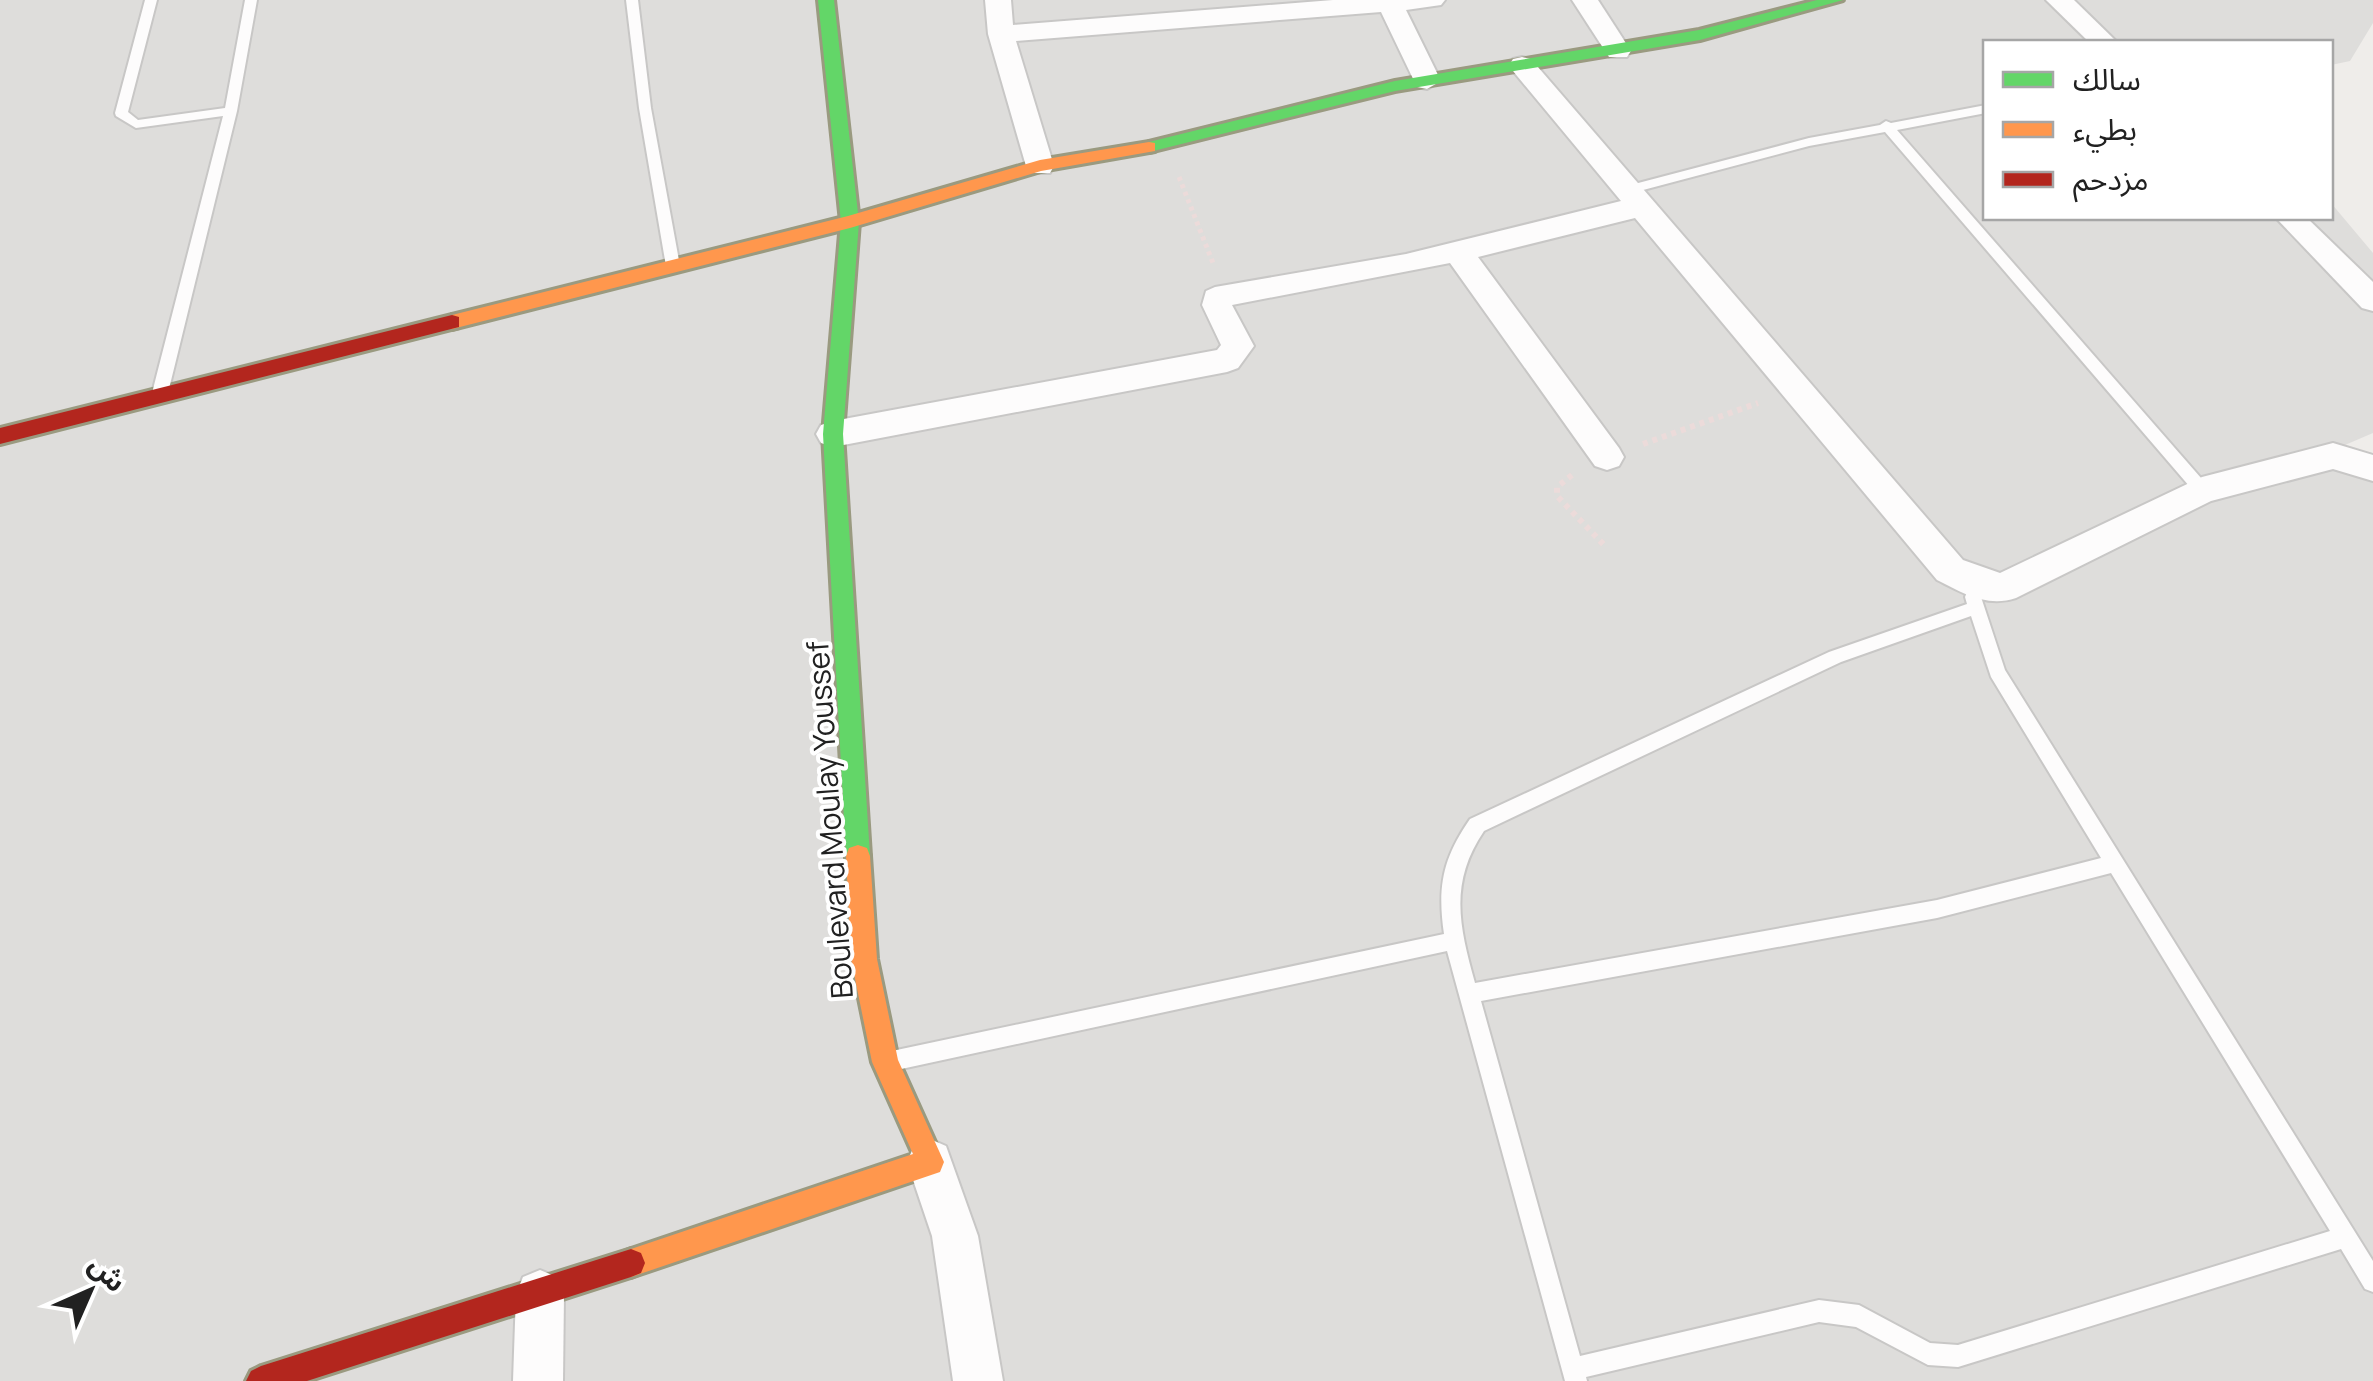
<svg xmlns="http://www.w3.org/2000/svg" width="2373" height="1381" font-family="Manrope,'Noto Sans Arabic',sans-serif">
<rect width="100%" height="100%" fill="#efedea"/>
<path fill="#dedddb" d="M0,0h2373v23l-23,38 -19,4 -1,-23h-344v176h344l1,-15 42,50v180l-28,12 28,30v906h-2373z"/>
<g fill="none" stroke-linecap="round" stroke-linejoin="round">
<g stroke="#c8c7c6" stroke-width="4">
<g id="lane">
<path d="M145,0h12l-29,112 10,8 87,-12 20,-108h12l-20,111 -70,286 -8,6 -8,-6 72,-281 -87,12 -20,-12 -1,-3z"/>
<path d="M626,0h12l13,108 29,158 -7,5 -7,-5 -27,-158z"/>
<path d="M1986,105v8l-89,17 311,356 2,4 -2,4h-12l-311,-362 -76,14 -181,48 -7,-4 2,-3 186,-49 71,-13 6,-4 5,2z"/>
<path d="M1973,590l6,2 2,5 24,73 368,591v31l-8,-3 -24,-40 -383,118 -30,-2 -72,-38 -37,-5 -233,55 1,4h-22l-118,-430 -555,120 -7,-3 -3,-7 3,-7 7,-3 552,-117c-7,-48 -1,-76 26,-115l359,-167 138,-48 -2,-7 2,-5zM1971,616l20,61 110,181 -164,42 -462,83c-16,-57 -26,-101 9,-152l357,-169zM2111,873l219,358 -372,114 -28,-2 -71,-38 -40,-5 -239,56 -99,-355 456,-83z"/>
</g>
</g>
<g stroke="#c8c7c6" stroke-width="4">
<g id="street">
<path d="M985,0h26l2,25 320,-25h112l-4,5 -35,5 35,71 -14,8 -10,-2 -36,-75 -365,29 38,125 -4,7h-20l-4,-7 -38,-132z"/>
<path d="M1572,0h26l33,51 -4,6h-18z"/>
<path d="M2046,0h28l43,42h-28z"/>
<path d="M1522,57l9,2 432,501 37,13 202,-96 131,-34 40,12v26l-40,-12 -122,32 -195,97c-29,10 -53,-5 -79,-18l-302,-362 -157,39 141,191 5,9 -5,9 -12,4 -12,-4 -145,-203 -218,42 22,41 -16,22 -11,4 -394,75 -12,-4 -5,-9 5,-9 12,-4 384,-71 4,-5 -19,-40 4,-14 9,-4 191,-33 215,-53 -108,-130 -4,-6 4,-6z"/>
<path d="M2276,218h31l66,64v29l-11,-3z"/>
<path d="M930,1139l16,7 32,90 25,145h-50l-21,-145 -25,-74 7,-16z"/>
<path d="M540,1270l17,7 7,17 -1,87h-50l3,-87 7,-17z"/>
</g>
</g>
<g stroke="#9a9a80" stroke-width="6">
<g id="fast">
<path d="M818,0h16l25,222 -16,212 27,422 -3,8 -9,3 -9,-3 -3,-8 -23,-422 18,-212z"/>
<path d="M1817,0h26l-143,40 -305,51 -246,61 -8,-5 8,-5 246,-61 304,-51z"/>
</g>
</g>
<g stroke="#9a9a80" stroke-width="6">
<g id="slow">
<path d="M1149,142l6,1v8l-114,20 -191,57 -398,101 -9,-7 9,-7 396,-99 192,-56z"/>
<path d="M858,845l9,3 3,8 7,103 21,101 46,102 -4,10 -309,105 -10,-4 -4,-10 4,-10 10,-4 282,-95 -41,-92 -21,-103 -5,-103 3,-8z"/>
</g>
</g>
<g stroke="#9a9a80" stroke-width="6">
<g id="jam">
<path d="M452,315l7,2v10l-459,117v-16z"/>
<path d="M631,1249l10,4 4,10 -4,10 -10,4 -324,104h-61l5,-10 10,-5z"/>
</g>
</g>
<path stroke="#ecdbda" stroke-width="5" stroke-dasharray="4 4" stroke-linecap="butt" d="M1179,177l34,86"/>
<g stroke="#ecdbda" stroke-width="6" stroke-dasharray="5 5" stroke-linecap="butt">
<path d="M1643,444l115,-41"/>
<path d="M1572,475l-15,12v9l49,51"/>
</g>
<use href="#lane" fill="#fdfcfc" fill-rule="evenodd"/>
<use href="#street" fill="#fdfcfc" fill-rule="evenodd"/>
<use href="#fast" fill="#63d668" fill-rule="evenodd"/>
<use href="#slow" fill="#ff974d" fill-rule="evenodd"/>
<use href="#jam" fill="#b3261e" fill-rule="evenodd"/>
</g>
<g text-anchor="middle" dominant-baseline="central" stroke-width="8" stroke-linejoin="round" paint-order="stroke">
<g font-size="30" fill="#212121" stroke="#fff">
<text transform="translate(829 820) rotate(-94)">Boulevard Moulay Youssef</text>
</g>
</g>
<rect x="1983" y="40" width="350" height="180" fill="#ffffff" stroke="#a6a6a6" stroke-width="2.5"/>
<rect x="2003" y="72" width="50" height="15" fill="#63d668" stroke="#a6a6a6" stroke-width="2.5"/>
<text x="2073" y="90" font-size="30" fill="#212121">سالك</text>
<rect x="2003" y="122" width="50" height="15" fill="#ff974d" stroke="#a6a6a6" stroke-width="2.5"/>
<text x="2073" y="140" font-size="30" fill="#212121">بطيء</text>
<rect x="2003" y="172" width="50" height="15" fill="#b3261e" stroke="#a6a6a6" stroke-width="2.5"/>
<text x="2073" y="190" font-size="30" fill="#212121">مزدحم</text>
<g transform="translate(90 1291) rotate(45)" stroke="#ffffff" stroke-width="8" paint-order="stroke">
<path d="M0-8L18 38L0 25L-18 38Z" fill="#212121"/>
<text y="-15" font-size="28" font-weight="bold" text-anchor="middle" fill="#212121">ش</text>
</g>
</svg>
